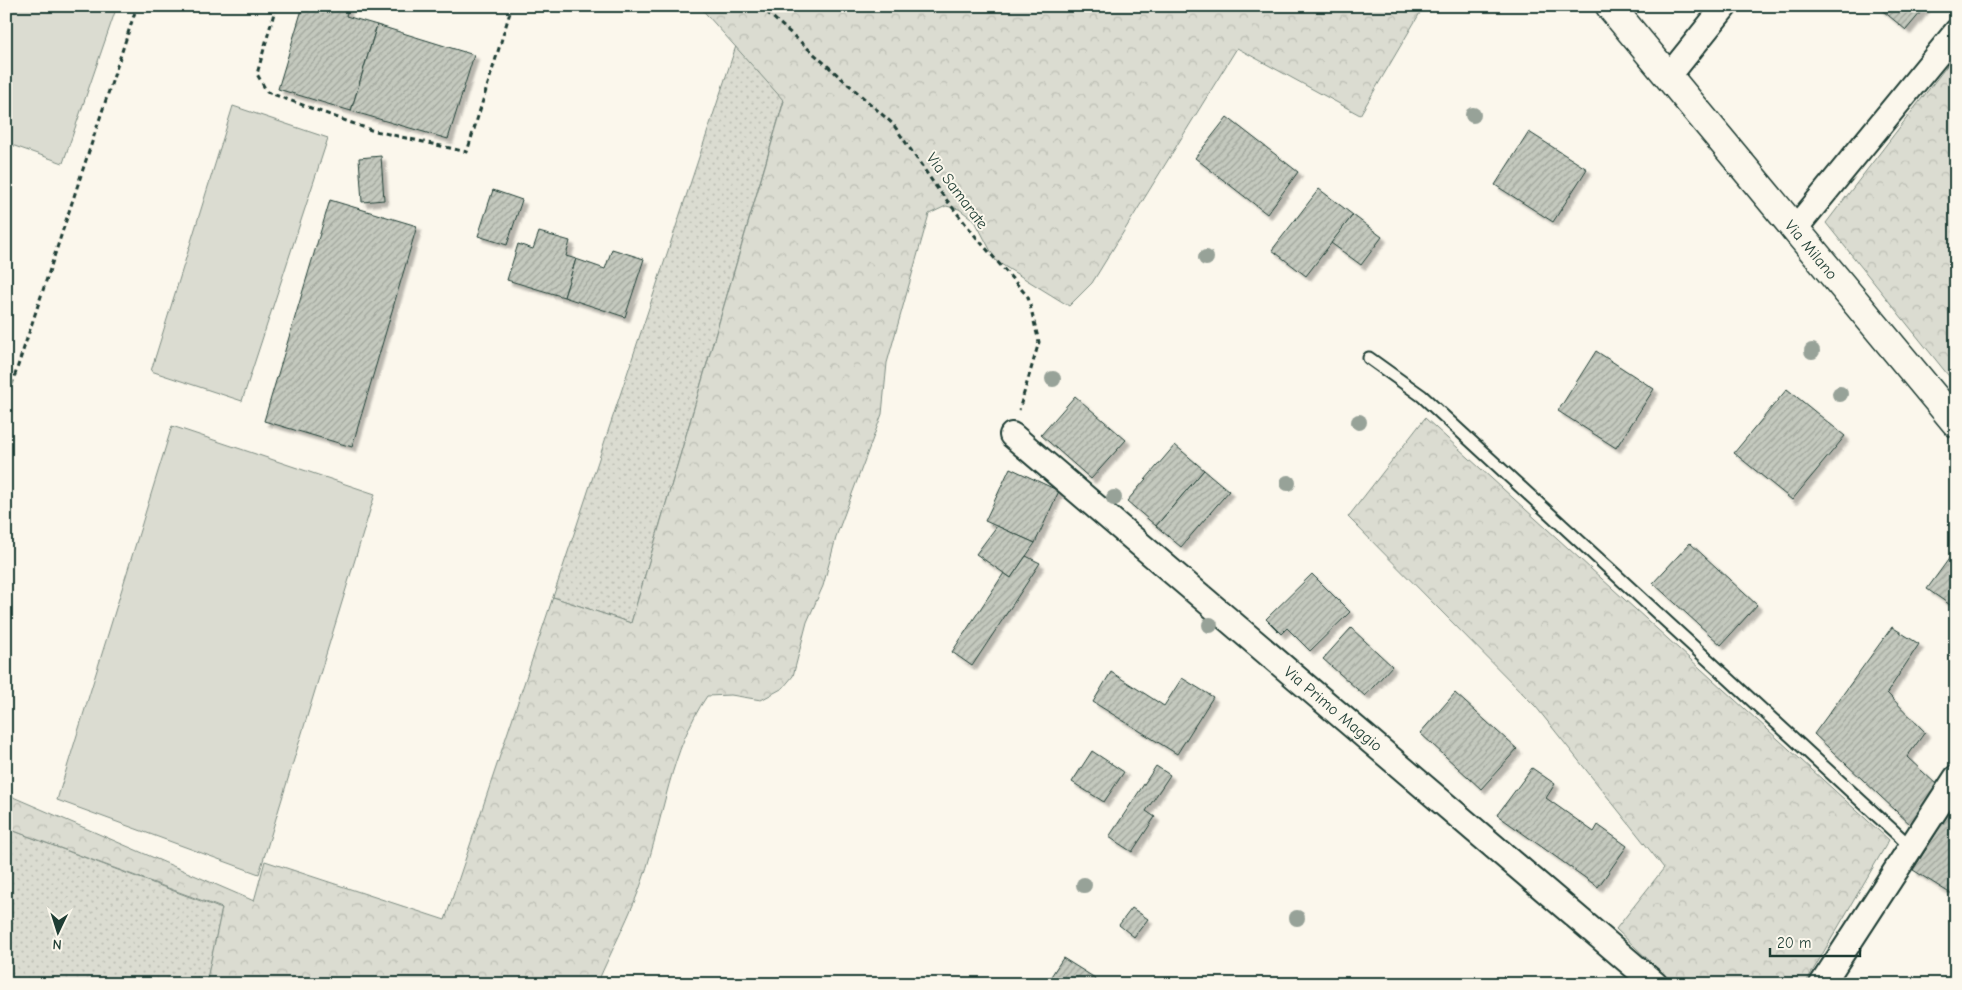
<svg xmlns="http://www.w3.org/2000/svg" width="1962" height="990" font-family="'Comic Neue',sans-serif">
<defs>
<pattern id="grass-dots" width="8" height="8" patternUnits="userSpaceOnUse" patternTransform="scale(1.25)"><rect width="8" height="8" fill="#dbdcd1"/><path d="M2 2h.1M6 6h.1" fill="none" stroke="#bcbeb4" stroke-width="1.8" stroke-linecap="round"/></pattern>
<pattern id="forest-crowns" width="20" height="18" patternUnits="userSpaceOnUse" patternTransform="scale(1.25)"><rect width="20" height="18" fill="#dbdcd1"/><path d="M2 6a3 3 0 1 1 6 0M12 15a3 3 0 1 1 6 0" fill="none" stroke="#bcbeb4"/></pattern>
<pattern id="building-hatch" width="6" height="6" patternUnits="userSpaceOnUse" patternTransform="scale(1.25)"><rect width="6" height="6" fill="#c4c9be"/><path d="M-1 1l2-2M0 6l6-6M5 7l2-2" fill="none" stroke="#9fa49b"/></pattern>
<filter id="shadow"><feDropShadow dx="4.5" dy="4.5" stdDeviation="1" flood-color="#0004"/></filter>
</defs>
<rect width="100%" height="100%" fill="#fbf7ec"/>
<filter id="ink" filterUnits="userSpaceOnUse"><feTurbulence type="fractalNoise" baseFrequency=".02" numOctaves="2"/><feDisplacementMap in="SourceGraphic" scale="10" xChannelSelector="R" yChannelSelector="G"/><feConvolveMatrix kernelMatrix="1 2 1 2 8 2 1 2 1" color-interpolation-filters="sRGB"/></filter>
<g filter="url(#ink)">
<g fill="url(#grass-dots)" stroke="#7d8c82">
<path d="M736,46l48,54 -153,523 -78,-26z"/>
<path d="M6,828l216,81 -16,75h-200z"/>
</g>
<g fill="url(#forest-crowns)" stroke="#7d8c82">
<path d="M699,6h725l-64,109 -123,-67 -145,235 -23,23 -73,-45 -21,-40 -16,-12 -13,-3 -17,8 -42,149 -5,51 -45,120 -14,52 -16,36 -14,54 -10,12 -22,12 -30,-5 -24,1c-37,54 -43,121 -64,183 -12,35 -31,70 -46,105h-391l16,-76 -216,-80v-34l248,107 11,-40 180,59 108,-323 78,26 153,-522z"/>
<path d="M1956,54v331l-130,-162z"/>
<path d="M1425,418l464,422 -84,144h-131l-58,-55 48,-61 -128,-161 -188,-190z"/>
</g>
<g fill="#dbdcd1" stroke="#7d8c82">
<path d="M6,6h111l-54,157 -57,-20z"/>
<path d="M233,106l95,32 -86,263 -91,-30z"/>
<path d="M172,426l203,68 -116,380 -202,-74z"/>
</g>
<g fill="url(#building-hatch)" stroke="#1f3d34" filter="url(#shadow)">
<path d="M303,6h36l9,3 -2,7 31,9 -26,86 -73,-22z"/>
<path d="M1877,6h49l-20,24z"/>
<path d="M377,25l97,30 -26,84 -97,-28z"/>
<path d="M1227,117l71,55 -31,42 -72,-56z"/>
<path d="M1529,132l58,37 -34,53 -58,-37z"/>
<path d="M381,156l3,44 -22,2 -3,-44z"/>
<path d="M1319,189l34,26 -47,61 -34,-26z"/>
<path d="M493,190l29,10 -15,45 -29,-9z"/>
<path d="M330,200l87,26 -65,221 -88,-26z"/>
<path d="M1353,215l29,22 -21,28 -30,-22z"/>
<path d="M539,232l31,9 -4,15 10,3 -12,38 -57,-17 11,-36 15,5z"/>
<path d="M612,249l32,10 -19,58 -61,-20 12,-38 29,10z"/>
<path d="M1596,351l58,38 -38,59 -58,-37z"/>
<path d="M1787,389l58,47 -53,64 -58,-47z"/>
<path d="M1075,396l51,44 -35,39 -50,-44z"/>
<path d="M1175,445l29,25 -48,56 -29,-25z"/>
<path d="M1010,468l49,23 -24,52 -50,-22z"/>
<path d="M1204,470l25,21 -48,56 -25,-21z"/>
<path d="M997,526l38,17 -24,35 -35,-24z"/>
<path d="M1690,543l67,62 -36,40 -68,-62z"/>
<path d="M1956,549v60l-29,-20z"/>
<path d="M1026,556l14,7 -68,103 -20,-14 52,-79 7,5z"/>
<path d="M1312,574l38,38 -40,39 -23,-23 -6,6 -15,-15z"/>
<path d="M1892,627l27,17 -32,49 38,39 -18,25 30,28 -25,41 -98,-92z"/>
<path d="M1351,628l41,38 -27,30 -42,-37z"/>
<path d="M1111,672l53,34 18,-28 31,19 -36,57 -84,-52z"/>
<path d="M1455,693l62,56 -36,40 -61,-56z"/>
<path d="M1092,751l32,21 -20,30 -32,-20z"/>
<path d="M1156,766l14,9 -24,36 9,6 -23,35 -23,-15z"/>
<path d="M1532,768l23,16 -9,14 48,34 4,-7 29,21 -29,41 -101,-72z"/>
<path d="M1956,801v96l-43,-27z"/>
<path d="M1132,908l16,11 -14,18 -15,-12z"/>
<path d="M1063,958l32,20 -4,6h-45z"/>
</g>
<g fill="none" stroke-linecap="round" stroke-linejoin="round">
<g stroke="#1f3d34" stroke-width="15">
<path id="service" d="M1369,358l53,38 489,451"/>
</g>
<g stroke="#1f3d34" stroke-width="28">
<g id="minor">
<path d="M1668,77l57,-71"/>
<path d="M1794,230l162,-198"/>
<path d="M1012,435l643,549"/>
<path d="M1822,984l134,-206"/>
</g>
</g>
<g stroke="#1f3d34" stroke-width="31">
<path id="tertiary" d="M1610,6l346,417"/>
</g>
<g stroke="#1f3d34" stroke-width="3" stroke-dasharray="5 4" stroke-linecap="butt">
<path d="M276,6l-19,68 10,18 104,38 96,22 45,-146"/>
<path d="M760,6l133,118 44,64 39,49 52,60 11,45 -20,68"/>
<path d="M6,402l131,-396"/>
</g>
<use href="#service" stroke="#fbf7ec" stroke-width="11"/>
<use href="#minor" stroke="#fbf7ec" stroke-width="24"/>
<use href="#tertiary" stroke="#fbf7ec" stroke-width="28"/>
</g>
<g fill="#97a298">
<circle cx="1473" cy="115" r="8"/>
<circle cx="1206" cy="258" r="8"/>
<circle cx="1812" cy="351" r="8"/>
<circle cx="1053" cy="379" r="8"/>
<circle cx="1840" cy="394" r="8"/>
<circle cx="1359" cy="422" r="8"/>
<circle cx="1288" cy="483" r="8"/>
<circle cx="1114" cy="498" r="8"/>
<circle cx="1210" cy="625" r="8"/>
<circle cx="1084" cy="885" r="8"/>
<circle cx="1297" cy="918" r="8"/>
</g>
</g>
<g text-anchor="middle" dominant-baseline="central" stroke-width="4" stroke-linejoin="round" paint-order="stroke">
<g font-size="16" fill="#1f3d34" stroke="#fbf7ec">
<text transform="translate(957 191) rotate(53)">Via Samarate</text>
<text transform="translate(1811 250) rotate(50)">Via Milano</text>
<text transform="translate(1333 709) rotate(40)">Via Primo Maggio</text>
</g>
</g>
<rect width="1962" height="990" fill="none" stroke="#fbf7ec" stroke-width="25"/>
<rect x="12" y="12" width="1937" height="965" fill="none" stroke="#1f3d34" stroke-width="2" filter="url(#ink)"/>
<g transform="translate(58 932) rotate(184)" stroke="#fbf7ec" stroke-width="4" paint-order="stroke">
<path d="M0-4L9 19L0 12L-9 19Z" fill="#1f3d34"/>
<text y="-8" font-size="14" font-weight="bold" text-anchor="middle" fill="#1f3d34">N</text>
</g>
<path d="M1770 948v8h90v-8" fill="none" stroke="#1f3d34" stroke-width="2.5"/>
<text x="1777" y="948" font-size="15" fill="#1f3d34" stroke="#fbf7ec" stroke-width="4" paint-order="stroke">20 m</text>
</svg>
